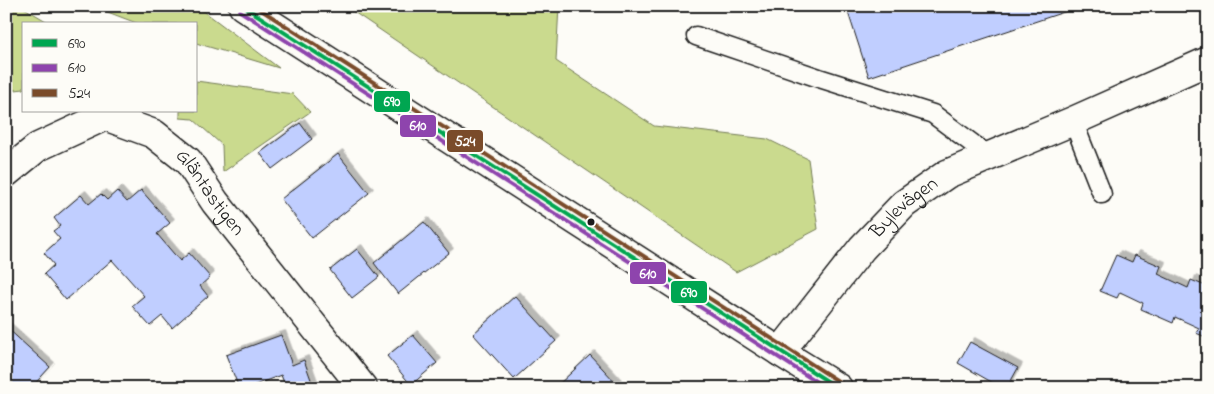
<svg xmlns="http://www.w3.org/2000/svg" width="1214" height="394" font-family="'Indie Flower',sans-serif">
<defs>
<filter id="shadow"><feDropShadow dx="4.5" dy="-4.5" stdDeviation="0" flood-color="#0004"/></filter>
</defs>
<rect width="100%" height="100%" fill="#fdfcf7"/>
<filter id="ink" filterUnits="userSpaceOnUse"><feTurbulence type="fractalNoise" baseFrequency=".02" numOctaves="2"/><feDisplacementMap in="SourceGraphic" scale="10" xChannelSelector="R" yChannelSelector="G"/><feConvolveMatrix kernelMatrix="1 2 1 2 8 2 1 2 1" color-interpolation-filters="sRGB"/></filter>
<g filter="url(#ink)">
<g fill="#cada8e" stroke="#737b55">
<path d="M6,6h15l30,18h-27v65l-18,2z"/>
<path d="M92,6h105l82,62 -83,-25v-19h-57z"/>
<path d="M345,6h214l-3,55 98,65 113,13 41,20 10,70 -82,43z"/>
<path d="M196,81l97,13 17,18 -87,60 -1,-27 -29,-26 -13,-1v-7h16z"/>
</g>
<g fill="#c0ceff" stroke="#1c1c1c" filter="url(#shadow)">
<path d="M846,6h236l-213,71z"/>
<path d="M300,123l12,16 -40,30 -12,-16z"/>
<path d="M338,154l31,39 -57,45 -31,-39z"/>
<path d="M141,190l29,33 -13,11 23,27 9,-8 21,24 -10,9 8,10 -36,32 -10,-12 -12,10 -18,-20 12,-10 -32,-36 -46,40 -22,-26 10,-9 -10,-12 16,-14 -7,-8 7,-5 -6,-8 27,-23 8,9 12,-10 6,6 10,-9 10,11z"/>
<path d="M424,222l25,31 -51,41 -24,-31z"/>
<path d="M357,249l22,28 -27,21 -22,-28z"/>
<path d="M1116,255l16,7 3,-7 26,11 -3,8 30,14 3,-8 17,7v51l-12,-5 3,-5 -24,-11 -2,6 -32,-14 2,-6 -23,-11 -3,6 -17,-7z"/>
<path d="M515,296l41,45 -42,38 -41,-45z"/>
<path d="M6,327l44,40 -19,21h-16l-9,-8z"/>
<path d="M281,335l11,30 12,-5 10,28h-28l-5,-13 -34,13h-8l-13,-33z"/>
<path d="M413,335l24,28 -26,22 -24,-29z"/>
<path d="M970,342l48,26 -11,20h-5l-44,-25z"/>
<path d="M590,355l27,29 -4,4h-58z"/>
</g>
<g fill="none" stroke-linecap="round" stroke-linejoin="round">
<g stroke="#1c1c1c" stroke-width="21">
<g id="service">
<path d="M696,36l123,42 114,36 56,42"/>
<path d="M1073,121l29,73"/>
</g>
</g>
<g stroke="#1c1c1c" stroke-width="31">
<g id="minor">
<path id="s1" d="M6,173l32,-26 67,-31 49,18 34,27 27,41 148,186"/>
<path id="s2" d="M780,352l82,-104 42,-44 43,-30 126,-53 135,-60"/>
</g>
</g>
<g stroke="#1c1c1c" stroke-width="31">
<path id="secondary" d="M243,6l537,346 58,36"/>
</g>
<use href="#service" stroke="#fdfcf7" stroke-width="18"/>
<use href="#minor" stroke="#fdfcf7" stroke-width="28"/>
<use href="#secondary" stroke="#fdfcf7" stroke-width="28"/>
<g stroke="#fdfcf7" stroke-width="8">
<path id="bus-1" d="M243,6l595,382"/>
</g>
<g stroke="#fdfcf7" stroke-width="8">
<path id="bus-2" d="M240,11l586,377"/>
</g>
<g stroke="#fdfcf7" stroke-width="8">
<path id="bus-3" d="M255,6l586,377"/>
</g>
<use href="#bus-1" stroke="#00a651" stroke-width="4"/>
<use href="#bus-2" stroke="#8e44ad" stroke-width="4"/>
<use href="#bus-3" stroke="#7a4b2a" stroke-width="4"/>
</g>
</g>
<circle fill="#1c1c1c" stroke="#fdfcf7" stroke-width="2" cx="591" cy="222" r="4.5"/>
<g text-anchor="middle" dominant-baseline="central" stroke-width="4" stroke-linejoin="round" paint-order="stroke">
<g font-size="20" fill="#1c1c1c" stroke="#fdfcf7">
<text stroke="none"><textPath href="#s1" startOffset="249">Gläntastigen</textPath></text>
<text stroke="none"><textPath href="#s2" startOffset="191">Bylevägen</textPath></text>
</g>
</g>
<g stroke="#fdfcf7" stroke-width="2">
<rect x="373" y="90" width="38" height="23" rx="5" fill="#00a651"/>
<rect x="399" y="114" width="38" height="24" rx="5" fill="#8e44ad"/>
<rect x="446" y="129" width="38" height="24" rx="5" fill="#7a4b2a"/>
<rect x="629" y="261" width="38" height="24" rx="5" fill="#8e44ad"/>
<rect x="670" y="280" width="38" height="24" rx="5" fill="#00a651"/>
</g>
<g font-size="14" text-anchor="middle" font-weight="bold" fill="#fff">
<text x="392" y="106">690</text>
<text x="418" y="130">610</text>
<text x="465" y="146">524</text>
<text x="648" y="278">610</text>
<text x="689" y="297">690</text>
</g>
<rect width="1214" height="394" fill="none" stroke="#fdfcf7" stroke-width="25"/>
<rect x="12" y="12" width="1189" height="369" fill="none" stroke="#1c1c1c" stroke-width="2" filter="url(#ink)"/>
<rect x="22" y="22" width="175" height="90" fill="#fdfcf7" stroke="#a3a29f"/>
<rect x="32" y="39" width="25" height="8" fill="#00a651" stroke="#a3a29f"/>
<text x="68" y="48" font-size="15" fill="#1c1c1c">690</text>
<rect x="32" y="64" width="25" height="8" fill="#8e44ad" stroke="#a3a29f"/>
<text x="68" y="72" font-size="15" fill="#1c1c1c">610</text>
<rect x="32" y="89" width="25" height="8" fill="#7a4b2a" stroke="#a3a29f"/>
<text x="68" y="98" font-size="15" fill="#1c1c1c">524</text>
</svg>
